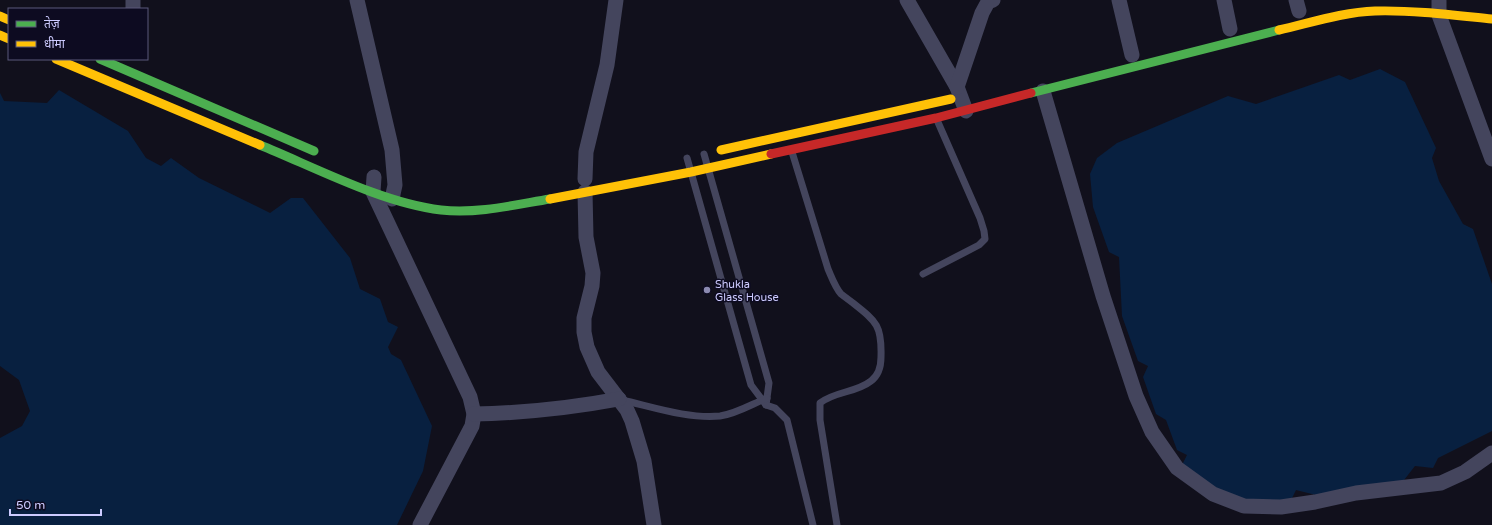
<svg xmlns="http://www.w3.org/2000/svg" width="1492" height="525" font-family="'Varela Round','Noto Sans Devanagari',sans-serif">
<rect width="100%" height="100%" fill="#11101c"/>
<g fill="#082040">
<path d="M1380,69l25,13 31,66 -4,10 7,23 24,43 10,5 19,55v147l-54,27 -5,10 -18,-2 -18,23 -73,8 -28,-7 -5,10 -58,3 -51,-38 5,-10 -10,-5 -11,-30 -10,-6 -13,-37 5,-11 -10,-5 -16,-45 -3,-59 -10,-5 -16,-45 -3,-33 7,-16 20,-15 111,-47 28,8 83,-29 11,5z"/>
<path d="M59,90l69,41 18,27 15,8 10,-8 28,20 71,35 21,-15h12l47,60 10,31 20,10 8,23 10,5 -10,20 3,7 10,6 31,66 -9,45 -26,54h-397v-87l22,-12 8,-15 -11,-31 -19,-14v-273l4,8 43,2z"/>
</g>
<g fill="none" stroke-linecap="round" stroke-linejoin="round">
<g stroke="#44455d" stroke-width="7">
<path d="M792,152l36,117c4,9 7,18 13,25 4,3 8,6 12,9 24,19 29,23 28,54 0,9 -2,18 -10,24 -15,12 -36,10 -51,22v17l17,105"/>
<path d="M704,154l65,229 -3,22"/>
<path d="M687,158l64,227 15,20 9,3 12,12 26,105"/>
<path d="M923,274l56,-29 6,-6 -1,-8 -4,-13 -43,-98"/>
<path d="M622,400c31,7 66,19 98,16 16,-2 32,-12 47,-18"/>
</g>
<g stroke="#44455d" stroke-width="15">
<path d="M133,0v9"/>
<path d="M357,0l35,150 3,35 -3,14"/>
<path d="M907,0l50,87 9,24"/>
<path d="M1119,0l13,55"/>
<path d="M1224,0l6,29"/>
<path d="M1296,0l3,11"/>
<path d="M1439,1v14l53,144"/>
<path d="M957,87l25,-74 6,-11 5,-2"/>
<path d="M1043,91l60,205 33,100 16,36 25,36 36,26 31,12 37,1 34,-5 41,-9 85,-10 24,-11 27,-19"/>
<path d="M374,177l-1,15 97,205 4,17 -2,12 -52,99"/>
<path d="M585,179l1,-27 21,-87 9,-65"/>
<path d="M585,192l1,45 7,36 -1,13 -8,32v14l3,15 11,25 29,38 5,11 12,40 10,64"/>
<path d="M474,414c49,-1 97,-6 145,-15"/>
</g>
<g stroke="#4caf50" stroke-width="9">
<path d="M100,59l214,92"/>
<path d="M1031,93l248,-63"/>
<path d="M260,145c54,22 122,58 181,65 36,4 73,-5 109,-11"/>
</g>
<g stroke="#ffc107" stroke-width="9">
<path d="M0,16l9,4"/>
<path d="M1279,30c31,-7 64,-18 96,-19 39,-1 78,4 117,8"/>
<path d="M0,35l9,4"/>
<path d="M56,59l204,86"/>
<path d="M721,150l230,-51"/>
<path d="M550,199l141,-27 80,-18"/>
</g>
<path stroke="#c62828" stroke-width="9" d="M771,154l165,-36 95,-25"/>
</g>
<circle fill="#8b8ab0" stroke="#0d0b21" stroke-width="1.5" cx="707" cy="290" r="4"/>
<g text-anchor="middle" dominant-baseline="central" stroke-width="3" stroke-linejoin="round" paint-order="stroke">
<g font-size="11" fill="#cdcbff" stroke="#0d0b21" text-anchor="start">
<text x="715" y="284">Shukla<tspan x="715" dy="13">Glass House</tspan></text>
</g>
</g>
<rect x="8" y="8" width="140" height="52" fill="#0d0b21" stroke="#5a587a"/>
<rect x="16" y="21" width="20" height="6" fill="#4caf50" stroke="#5a587a"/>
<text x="44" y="28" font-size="12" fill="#cdcbff">तेज़</text>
<rect x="16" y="41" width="20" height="6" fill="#ffc107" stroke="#5a587a"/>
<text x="44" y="48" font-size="12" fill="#cdcbff">धीमा</text>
<path d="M10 509v6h91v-6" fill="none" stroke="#cdcbff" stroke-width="2"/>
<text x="16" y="509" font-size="12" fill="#cdcbff" stroke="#0d0b21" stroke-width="3" paint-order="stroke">50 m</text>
</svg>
